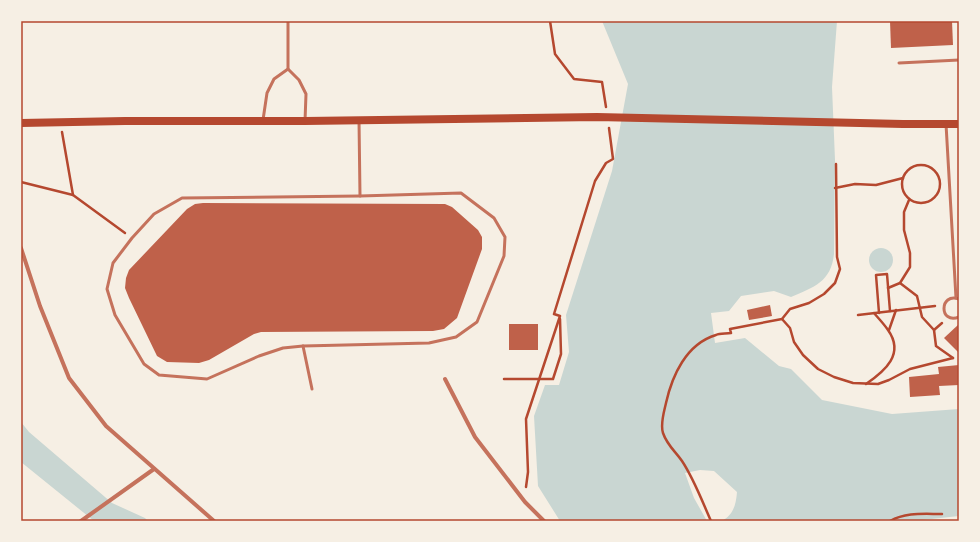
<svg xmlns="http://www.w3.org/2000/svg" width="980" height="542" font-family="'Public Sans',sans-serif">
<rect width="100%" height="100%" fill="#f6efe4"/>
<g fill="#c9d6d2">
<path d="M602,21h235l-5,66 3,73 -1,94c-3,28 -20,33 -43,43l-17,-6 -33,5 -12,15 -18,2 4,30 30,-5 34,28 12,3 31,31 70,14 67,-5v107l-46,5h-191c12,-7 14,-17 15,-29l-23,-21 -14,-1 -15,3 9,25 13,23h-147l-22,-35 -4,-70 11,-31h14l10,-33 -3,-37 46,-144 16,-87z"/>
<circle cx="881" cy="260" r="12"/>
<path d="M21,422l8,10 83,71 33,15 3,3h-54l-73,-59z"/>
</g>
<g fill="#bf614a">
<path d="M890,21h62l1,24 -62,3z"/>
<path d="M203,203l242,1 7,3 26,23 4,7v12l-25,69 -13,11 -11,2 -172,1 -7,2 -45,26 -10,3 -32,-1 -10,-6 -28,-58 -4,-10 1,-10 3,-8 58,-61 8,-5z"/>
<path d="M770,305l2,11 -23,4 -2,-10z"/>
<rect x="509" y="324" width="29" height="26"/>
<path d="M959,324v29l-15,-15z"/>
<path d="M959,365v20l-20,1 1,9 -30,2 -1,-20 30,-3 -1,-7z"/>
</g>
<g fill="none" stroke-linecap="round" stroke-linejoin="round">
<g stroke="#b5482f" stroke-width="2.5">
<path d="M550,21l5,33 19,25 28,3 4,25"/>
<path d="M62,132l11,63"/>
<circle cx="921" cy="184" r="19"/>
<path d="M21,182l52,13 52,38"/>
<path d="M835,188l20,-4 21,1 27,-7"/>
<path d="M900,283l17,13 5,21 12,13 2,16 17,12"/>
<path d="M888,288l12,-5 10,-16v-14l-6,-23v-18l5,-12"/>
<path d="M879,313l-3,-38 11,-1 3,37"/>
<path d="M858,315l77,-9"/>
<path d="M782,319l8,9 4,14 9,13 15,14 16,8 19,6 25,1 11,-4 21,-11 43,-11"/>
<path d="M889,330l7,-20"/>
<path d="M934,330l8,-7"/>
<path d="M504,379h49l8,-25 -1,-35"/>
<path d="M866,384c19,-13 39,-30 22,-54 -4,-6 -9,-11 -14,-17"/>
<path d="M526,487l2,-15 -2,-53 34,-103 -6,-2 41,-133 11,-18 7,-4 -4,-31"/>
<path d="M711,521c-9,-20 -17,-42 -29,-60 -7,-10 -15,-16 -19,-28 -3,-9 1,-21 3,-30 6,-27 20,-59 50,-68 4,-2 10,-1 15,-2l-1,-4 52,-10 8,-10 19,-6 15,-9 11,-11 5,-14 -3,-12 -1,-93"/>
<path d="M890,521c16,-9 33,-7 52,-7"/>
</g>
<g stroke="#c5725c" stroke-width="3">
<path d="M899,63l60,-3"/>
<path d="M288,69l11,11 7,14 -1,27"/>
<path d="M263,120l4,-27 7,-14 14,-10v-48"/>
<path d="M359,120l1,76"/>
<path d="M946,124l10,174"/>
<path d="M461,193l33,25 11,19 -1,19 -27,66 -21,15 -27,6 -126,3 -20,2 -24,8 -52,23 -48,-4 -15,-11 -29,-49 -8,-26 6,-26 19,-25 22,-24 28,-16 178,-2z"/>
<path d="M959,299c-20,-7 -20,26 0,18"/>
<path d="M303,346l9,43"/>
</g>
<g stroke="#c5725c" stroke-width="4">
<path d="M21,248l19,58 29,72 37,48 108,95"/>
<path d="M445,379l30,58 50,65 19,19"/>
<path d="M81,521l73,-52"/>
</g>
<path stroke="#b5482f" stroke-width="8" d="M21,123l104,-2h180l292,-4 306,7h56"/>
</g>
<rect width="980" height="542" fill="none" stroke="#f6efe4" stroke-width="44"/>
<rect x="22" y="22" width="936" height="498" fill="none" stroke="#b5482f" stroke-width="1.5"/>
</svg>
